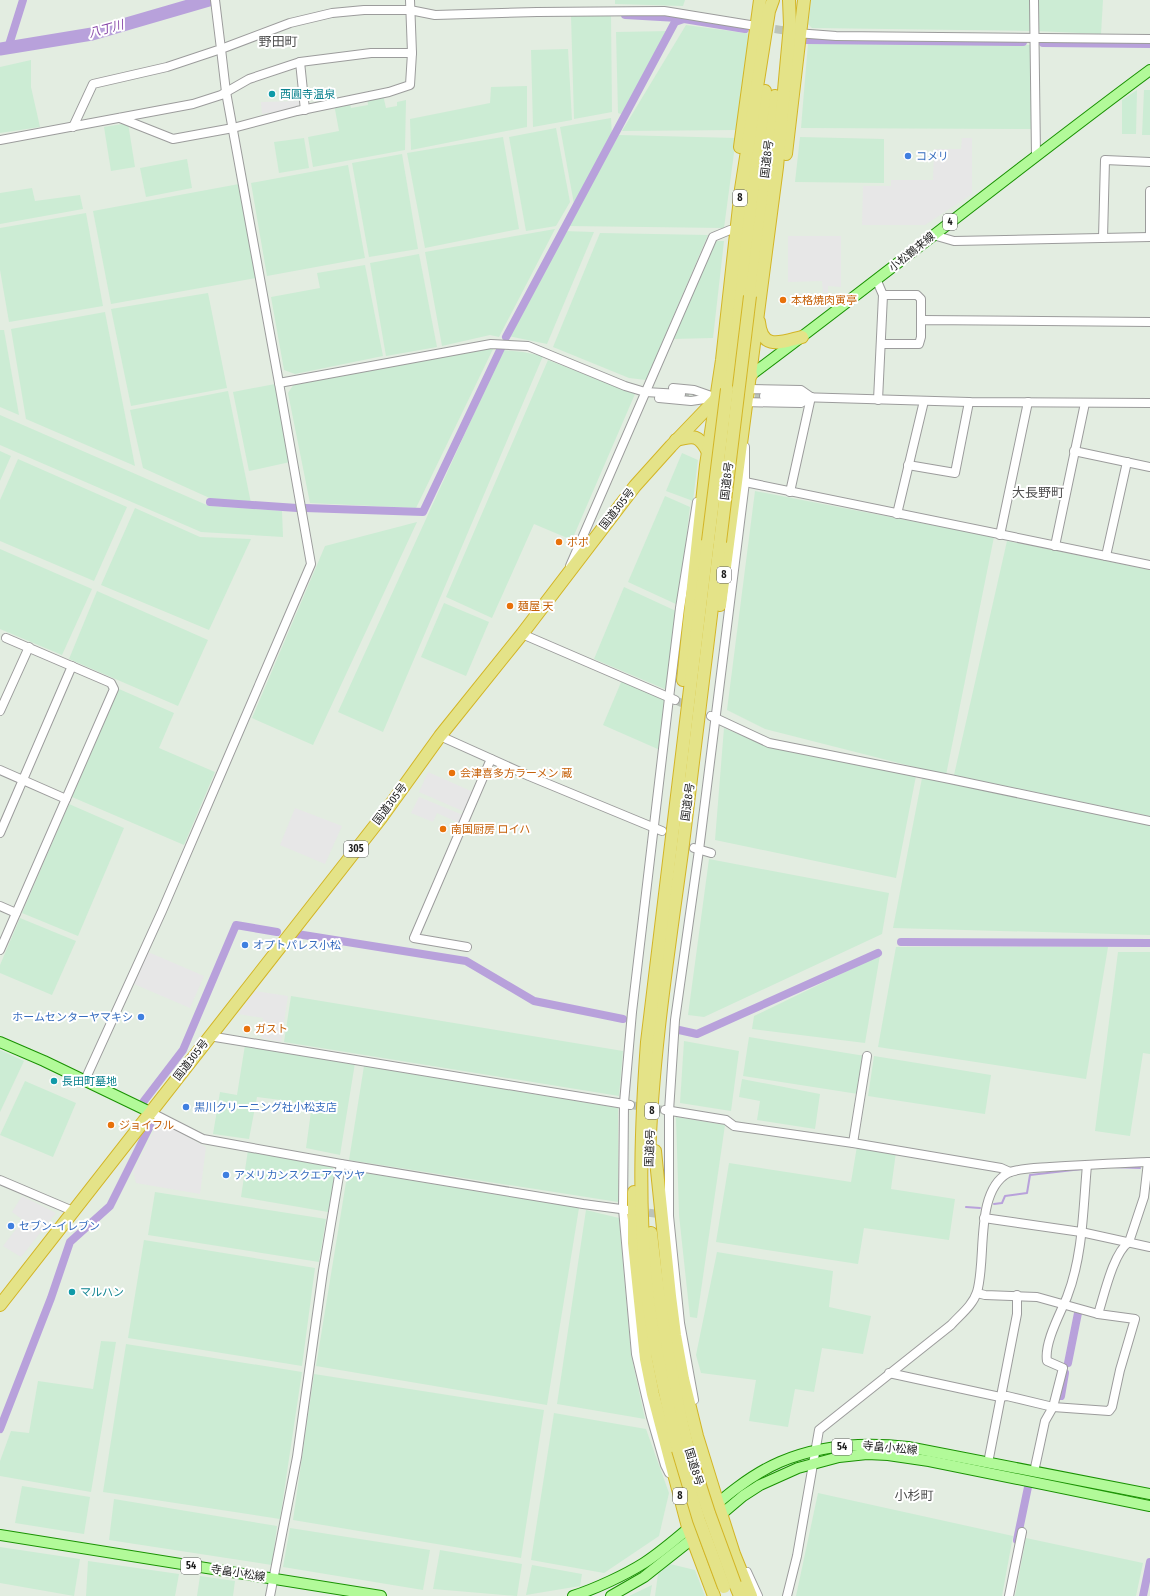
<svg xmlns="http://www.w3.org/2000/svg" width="1150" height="1596" font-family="'Fira Sans Condensed','Noto Sans JP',sans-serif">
<rect width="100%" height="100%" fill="#e3ede1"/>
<g fill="#ccecd4">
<path d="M615,0h70l-2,6 -68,-2z"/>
<path d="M811,0h219v31l-218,-3 -4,-4z"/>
<path d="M1037,0h66l-2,34 -64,-3z"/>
<path d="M611,15l1,97 -38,7 -3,-103z"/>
<path d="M686,25l66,9 -15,96 -115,1z"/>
<path d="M671,31l-47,84 -6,-2 -2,-81z"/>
<path d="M808,43l224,2 -1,84 -230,-1z"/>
<path d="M568,49l4,71 -39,7 -2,-77z"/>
<path d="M31,60v27l9,40 -40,6v-66z"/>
<path d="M527,86v41l-116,23 -1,-31 80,-16 1,-16z"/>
<path d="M1137,90l-1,44h-14v-34z"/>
<path d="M1144,90h6v45h-8z"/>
<path d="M383,95l3,13 11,-2v-4l9,-2 -1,50 -92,17 -5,-30 31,-6 -5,-27 15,-4 2,8 17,-3 -1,-8z"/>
<path d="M611,118l1,18 -38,68 -14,-77z"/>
<path d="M128,123l7,44 -24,4 -7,-44z"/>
<path d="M556,128l14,74 -14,24 -30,5 -17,-94z"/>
<path d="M619,135l117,3 -12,90 -157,-2z"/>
<path d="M503,137l16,92 -94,19 -18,-95z"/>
<path d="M800,137l84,2v44l-89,-1z"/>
<path d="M304,138l5,30 -30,5 -5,-31z"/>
<path d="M402,154l16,95 -49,8 -17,-94z"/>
<path d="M187,159l5,29 -46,9 -6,-29z"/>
<path d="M348,165l17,93 -98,18 -16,-93z"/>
<path d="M239,184l17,94 -145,26 -18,-93z"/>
<path d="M32,188l3,13 45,-6 3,14 -83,15v-31z"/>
<path d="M86,213l17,93 -94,16 -9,-52v-42z"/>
<path d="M555,229l-56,108 -9,-2 -48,11 -17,-94z"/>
<path d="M563,231l31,1 -47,112 -39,-8z"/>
<path d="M600,233l108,2 -62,145 -17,-2 -76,-31z"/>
<path d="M715,241h9l-11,97 -41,1z"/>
<path d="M419,254l18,93 -51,9 -16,-93z"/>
<path d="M365,265l18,91 -88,18 -11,-4 -13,-73 49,-9 -3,-15z"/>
<path d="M208,293l19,95 -96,18 -20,-97z"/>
<path d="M105,312l30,154 -109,-47 -15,-90z"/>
<path d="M0,330h4l15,85 -19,-8z"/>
<path d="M494,347l-78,161 -106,-5 -22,-110 6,-9z"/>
<path d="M503,350l20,2 20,4 -160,376 -45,-20z"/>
<path d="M548,360l87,34 -63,146 -38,-16 -42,94 -46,-21z"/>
<path d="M275,384l15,78 -41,9 -16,-79z"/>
<path d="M228,391l23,112 -37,-3 -71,-32 -13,-58z"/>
<path d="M0,415l209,91 73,5 1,26 -82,-5 -201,-87z"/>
<path d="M0,451l11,5 -11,25z"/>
<path d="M682,453l16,7 -5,41 -27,-10z"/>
<path d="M18,459l109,48 -33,74 -94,-40v-41z"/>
<path d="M755,491l239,46 -48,238 -181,-46 -38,-19z"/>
<path d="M665,496l25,11 -12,98 -50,-23z"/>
<path d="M135,508l65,29 51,2 -42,91 -108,-45z"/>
<path d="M417,522l-104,223 -61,-27 73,-172z"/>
<path d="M1007,541l143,29v246l-196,-41z"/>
<path d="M0,549l92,40 -30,66 -62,-26z"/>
<path d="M624,587l52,24 -9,79 -73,-31z"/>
<path d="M97,591l111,49 -30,66 -109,-47z"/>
<path d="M444,603l45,19 -23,54 -45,-19z"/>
<path d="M622,680l44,19 -6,51 -57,-25z"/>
<path d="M119,689l55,24 -15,35 56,24 -31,73 -112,-48z"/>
<path d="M724,728l45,19 147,29 -20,102 -181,-38z"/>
<path d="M922,778l228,46v111l-257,-7z"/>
<path d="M69,804l55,24 -46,108 -56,-23z"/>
<path d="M709,859l180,34 -7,41 -178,83 -16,-2z"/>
<path d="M20,918l56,23 -24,54 -52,-22v-8z"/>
<path d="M896,947h212l-22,132 -208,-32z"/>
<path d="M1118,952h32v102l-7,-1 -13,83 -35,-5z"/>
<path d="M880,955l-15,88 -113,-14 2,-13z"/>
<path d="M291,996l332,55 -4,45 -335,-54z"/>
<path d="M749,1037l116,19 -7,38 -115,-18z"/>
<path d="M684,1041l55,10 -8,60 -51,-8z"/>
<path d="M245,1045l110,18 -15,92 -34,-7 6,-44 -55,-7 -8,42 -36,-5 7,-42 17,3z"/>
<path d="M0,1050l24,11 -24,51z"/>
<path d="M874,1056l117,19 -6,39 -117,-18z"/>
<path d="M364,1066l254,42v94l-269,-42z"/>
<path d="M742,1079l78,15 -5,35 -58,-9 3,-19 -21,-4z"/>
<path d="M25,1081l51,22 -23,54 -53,-22z"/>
<path d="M676,1117l49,8 -28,193 -7,-1 -11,-102z"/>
<path d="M857,1146l39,6 -5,37 64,10 -6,41 -85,-12 -6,36 -142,-22 13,-79 122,19z"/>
<path d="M248,1150l83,16 5,6 -8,40 -87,-15z"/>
<path d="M348,1170l231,38 -32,197 -231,-39z"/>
<path d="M155,1192l171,27 -7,43 -171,-27z"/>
<path d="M586,1210l33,8 12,136 14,65 -88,-15z"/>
<path d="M144,1240l171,28 -13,98 -174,-28z"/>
<path d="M717,1252l116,19 -4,36 42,9 -8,38 -41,-6 -8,44 -19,-3 -7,38 -39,-6 7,-41 -55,-7 -5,-18z"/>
<path d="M101,1341l15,1 -25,150 -91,-16v-15l11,-30 18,2 9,-52 55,8z"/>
<path d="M126,1344l176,28 -22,147 -177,-27z"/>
<path d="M314,1374l230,36 -23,148 -228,-38z"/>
<path d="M554,1413l92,16 23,64 -10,43 -55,37 -73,-13z"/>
<path d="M22,1486l68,11 -6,37 -69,-11z"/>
<path d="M818,1493l195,43 -11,60h-206z"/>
<path d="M114,1499l163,27 -5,39 -163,-25z"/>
<path d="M290,1528l140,22 -7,40 -140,-23z"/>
<path d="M1026,1538l117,25 -7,33h-121z"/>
<path d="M0,1547l80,12 -6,37 -74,-13z"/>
<path d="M440,1550l82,14 -5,32 -84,-7z"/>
<path d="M88,1561l91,13 -4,22h-89z"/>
<path d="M670,1564l25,6 10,26h-50l3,-22z"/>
<path d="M532,1565l50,9 -2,12 -54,9z"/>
<path d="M200,1576l35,5 -2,15h-36z"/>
<path d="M652,1585l-2,11h-21z"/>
</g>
<g fill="#e7e7e7">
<path d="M299,101l1,7 -38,6 -1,-12z"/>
<path d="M962,138h10v56l-47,31h-63l1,-39h28v-6h42l1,-31h27z"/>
<path d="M788,236h53v51l-13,-1v7h-5l-1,-12 -34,1z"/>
<path d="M428,772l45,20 -8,20 -46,-20z"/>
<path d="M419,797l44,18 -4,8 -22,-10 -4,9 -22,-9z"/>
<path d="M295,808l47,18 -17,38 -45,-19z"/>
<path d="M148,952l56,24 -14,32 -56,-24z"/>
<path d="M255,991l33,5 -7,46 -20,-4 2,-20 -25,-4z"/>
<path d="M159,1121l47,26 -6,47 -64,-11 -3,-11z"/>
<path d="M22,1196l34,17 -35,44 -18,-11 20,-26 -11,-8z"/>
</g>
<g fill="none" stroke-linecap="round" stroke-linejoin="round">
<g stroke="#b8a1db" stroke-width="2">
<path d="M1112,1167l28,1"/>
<path d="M994,1204l8,-1 3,-7 22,-3 3,-18 52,-6"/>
<path d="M966,1207l14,1"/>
</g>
<g stroke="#b8a1db" stroke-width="8">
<path d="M625,15l53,3 67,11"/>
<path d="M805,40l218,2"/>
<path d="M1043,43l107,1"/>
<path d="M8,48l15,-48"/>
<path d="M506,337l169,-315 9,-3"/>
<path d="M210,502l87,6"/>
<path d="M305,508l118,4 79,-166"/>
<path d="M297,934l169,27 68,40 89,18"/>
<path d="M901,942l249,1"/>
<path d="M679,1030l18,4 181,-81"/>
<path d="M144,1101l39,-51 53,-125 41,7"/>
<path d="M1068,1363l10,-50"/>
<path d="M1061,1396l4,-23"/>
<path d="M0,1429l51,-131 19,-56 40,-36 40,-80"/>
<path d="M1017,1540l11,-53"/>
<path d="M1143,1596l7,-34"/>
</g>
<path stroke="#b8a1db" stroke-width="13" d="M0,49l92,-15 117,-34"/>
<g stroke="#bbc3b9" stroke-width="8" stroke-dasharray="8 4" stroke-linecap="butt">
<path d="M763,27l30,5"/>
<path d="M681,394l24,1"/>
<path d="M743,396h21"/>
<path d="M675,700l36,16"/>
<path d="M630,1105l34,5"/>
<path d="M637,1211l28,4"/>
</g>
<g stroke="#9c9c9c" stroke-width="10">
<g id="minor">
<path d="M1034,0l2,156"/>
<path d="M796,33l40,3 314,3"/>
<path d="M300,62l5,48"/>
<path d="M120,118l53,21 60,-11 64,-17 92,-19 21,-7 2,-32"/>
<path d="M73,127l20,-43 74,-17 54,-18 -6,-49"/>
<path d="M0,140l193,-36 28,-9 28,-16 51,-17 71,-9h41l-2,-53"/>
<path d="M933,235l21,6 196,-4"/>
<path d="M1150,237v-46"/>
<path d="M1103,238l2,-78 45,2"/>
<path d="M877,281l6,14 -5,105"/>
<path d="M883,295h34l4,4v21"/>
<path d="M882,344h37l2,-7v-17l229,2"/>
<path d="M673,388l21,2 20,7"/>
<path d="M744,390l5,-1 52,1 10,7"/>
<path d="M681,394l-36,-2 -20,-6 -97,-40 -37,-2 -212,39 -53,-291 -5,-43 69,-26 42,-10 32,-3h46l25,5 102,-3 127,-1 92,15"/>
<path d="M764,396l205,6 181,1"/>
<path d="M659,398l32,3 27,-4"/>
<path d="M741,402l60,1 9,-5"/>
<path d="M1074,451l76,16"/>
<path d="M908,465l47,8 14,-71"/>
<path d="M745,482l405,83"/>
<path d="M790,492l21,-95"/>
<path d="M897,514l27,-113"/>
<path d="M1000,535l28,-133"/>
<path d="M1055,546l30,-143"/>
<path d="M1106,556l21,-94"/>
<path d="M570,566l143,-329 17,-7"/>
<path d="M522,634l153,66"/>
<path d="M0,711l29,-64"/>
<path d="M711,716l58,27 181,36 200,42"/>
<path d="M440,736l89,40 133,55"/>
<path d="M0,770l66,29"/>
<path d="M0,833l72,-167"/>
<path d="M694,848l17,5"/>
<path d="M0,906l16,7"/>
<path d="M467,947l-53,-9 77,-179"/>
<path d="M0,950l114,-261 -3,-6 -105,-45"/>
<path d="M209,1036l421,69"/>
<path d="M85,1080l77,-169 149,-347 -32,-181"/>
<path d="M665,1110l61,10 8,6 119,17 148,25 9,4"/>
<path d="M150,1112l53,27 138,25 242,40 45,6"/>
<path d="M853,1143l14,-87"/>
<path d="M0,1180l73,31"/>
<path d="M984,1218l97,14 69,15"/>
<path d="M977,1293l8,2 52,2 61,17"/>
<path d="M889,1373l111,24 7,-1 46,11 56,4 3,-4 8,-37 15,-51 -37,-5c6,-18 15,-61 31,-72l15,-45 4,-35"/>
<path d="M694,1400l-14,-77 -11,-107v-105l6,-91 24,-170 46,-368v-35"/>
<path d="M988,1463l29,-149v-19"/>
<path d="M1034,1472l11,-51 8,-14 10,-39 -16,-7c-3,-18 13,-47 20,-64 16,-41 16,-88 20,-132"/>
<path d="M669,1473l-4,-8 -14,-48 -15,-63 -13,-145 1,-106 8,-91 37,-314 11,-90 17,-106"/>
<path d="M747,1572l11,24"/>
<path d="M270,1596l27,-139 26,-186 18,-107"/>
<path d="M787,1596l10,-40 22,-126 132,-105c9,-10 22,-20 26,-33 10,-33 -3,-100 31,-119 10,-5 31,-5 42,-6 33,-2 67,-4 100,-5"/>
<path d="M1009,1596l13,-64"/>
</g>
</g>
<g stroke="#199102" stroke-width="12">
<g id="major">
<path d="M751,375c134,-100 264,-205 399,-305"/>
<path d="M0,1042l44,19 106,51"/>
<path d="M0,1535l381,61"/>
<path d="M573,1596c22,-7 52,-21 71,-33 46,-30 85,-79 136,-101 40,-17 85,-20 128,-15l242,47"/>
<path d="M611,1596l33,-19 48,-38 51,-43 17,-11 38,-17 41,-11 28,-3 21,1 41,6 221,45"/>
</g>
</g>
<g stroke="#d3b526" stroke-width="14">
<g id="highway">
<path d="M740,147l20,-147"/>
<path d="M786,154l18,-154"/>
<path d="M750,296l25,-200"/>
<path d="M759,322c3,29 22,20 43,15"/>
<path d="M727,389l38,-298"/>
<path d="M676,440c18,-5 23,-5 32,12"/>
<path d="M720,605l57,-438 13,-142 -1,-25"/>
<path d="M683,680l23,-215 16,-105 19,-171 28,-178 4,-11"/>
<path d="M655,1151l15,145 5,39 8,44 14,57 21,68 16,50 17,42"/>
<path d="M649,1160c3,-103 19,-205 33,-308 13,-103 25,-207 38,-310"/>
<path d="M634,1192v51l12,116 7,35 35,133 26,69"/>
<path d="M651,1233c8,73 19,144 37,215"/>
<path d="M0,1305l381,-487 59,-82 82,-102 113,-148 36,-40 46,-48 34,-23"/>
<path d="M678,1450c-12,-53 -25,-106 -31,-160 -9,-83 -6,-166 0,-248l61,-501"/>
<path d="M735,1584l5,12"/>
</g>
</g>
<use href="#minor" stroke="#fff" stroke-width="8"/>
<use href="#major" stroke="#b2fa99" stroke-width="10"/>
<use href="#highway" stroke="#e4e388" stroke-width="12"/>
<g stroke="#d3b526" stroke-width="14" stroke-linecap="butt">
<g id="highway-bridge">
<path d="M708,541l19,-152"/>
<path d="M720,542l30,-246"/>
<path d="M688,1448l21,65 26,71"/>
<path d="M678,1450l21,70 25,67"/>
</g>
</g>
<use href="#highway-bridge" stroke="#e4e388" stroke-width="12"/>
</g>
<g fill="#0f9aa8" stroke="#fff" stroke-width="1.5">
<circle cx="272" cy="94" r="4"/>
<circle cx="54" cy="1081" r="4"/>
<circle cx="72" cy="1292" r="4"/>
</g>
<g fill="#3f7fe0" stroke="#fff" stroke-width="1.5">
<circle cx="908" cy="156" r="4"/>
<circle cx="245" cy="945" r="4"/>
<circle cx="141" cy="1017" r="4"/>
<circle cx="186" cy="1107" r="4"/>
<circle cx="226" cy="1175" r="4"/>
<circle cx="11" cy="1226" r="4"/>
</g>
<g fill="#e8710a" stroke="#fff" stroke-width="1.5">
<circle cx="783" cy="300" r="4"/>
<circle cx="559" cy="542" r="4"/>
<circle cx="510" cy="606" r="4"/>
<circle cx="452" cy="773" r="4"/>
<circle cx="443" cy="829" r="4"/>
<circle cx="247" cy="1029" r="4"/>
<circle cx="111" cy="1125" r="4"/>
</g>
<g text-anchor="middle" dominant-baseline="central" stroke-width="4" stroke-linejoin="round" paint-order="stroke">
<g fill="#fff" stroke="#5f5f5f" stroke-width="1">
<rect x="733" y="190" width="14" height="16" rx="3"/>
<rect x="943" y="214" width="14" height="16" rx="3"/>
<rect x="717" y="567" width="14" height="16" rx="3"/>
<rect x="344" y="841" width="24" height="16" rx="3"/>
<rect x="645" y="1103" width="14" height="16" rx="3"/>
<rect x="832" y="1439" width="20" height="16" rx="3"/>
<rect x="673" y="1488" width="14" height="16" rx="3"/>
<rect x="181" y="1558" width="20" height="16" rx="3"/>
</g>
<g font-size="10" font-weight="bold" fill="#1b1b1b">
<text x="740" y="198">8</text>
<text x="950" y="222">4</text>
<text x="724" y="575">8</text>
<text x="356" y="849">305</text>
<text x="652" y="1111">8</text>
<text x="842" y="1447">54</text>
<text x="680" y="1496">8</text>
<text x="191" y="1566">54</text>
</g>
<g font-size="11" fill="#0d838f" stroke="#fff" text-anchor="start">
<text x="280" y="94">西圓寺温泉</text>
<text x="62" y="1081">長田町墓地</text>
<text x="80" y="1292">マルハン</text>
</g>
<g font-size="11" fill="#366cbe" stroke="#fff" text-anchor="start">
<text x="916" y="156">コメリ</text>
<text x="253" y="945">オプトパレス小松</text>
<text x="133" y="1017" text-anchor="end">ホームセンターヤマキシ</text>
<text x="194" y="1107">黒川クリーニング社小松支店</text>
<text x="234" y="1175">アメリカンスクエアマツヤ</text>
<text x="19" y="1226">セブン-イレブン</text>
</g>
<g font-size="11" fill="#1b1b1b" stroke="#fff">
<text transform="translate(767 159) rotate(-83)">国道8号</text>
<text transform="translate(912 252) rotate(-39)">小松鶴来線</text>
<text transform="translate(727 481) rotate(-83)">国道8号</text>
<text transform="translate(617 509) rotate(-52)">国道305号</text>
<text transform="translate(688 802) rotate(-82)">国道8号</text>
<text transform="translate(390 804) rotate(-53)">国道305号</text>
<text transform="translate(191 1060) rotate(-52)">国道305号</text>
<text transform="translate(650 1148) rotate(-88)">国道8号</text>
<text transform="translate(890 1448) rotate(5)">寺畠小松線</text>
<text transform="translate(694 1467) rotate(73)">国道8号</text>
<text transform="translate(238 1573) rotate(9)">寺畠小松線</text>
</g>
<g font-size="11" fill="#c56008" stroke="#fff" text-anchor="start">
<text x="791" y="300">本格焼肉寅亭</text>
<text x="567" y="542">ポポ</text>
<text x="518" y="606">麺屋 天</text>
<text x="460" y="773">会津喜多方ラーメン 蔵</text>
<text x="451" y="829">南国厨房 ロイハ</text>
<text x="255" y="1029">ガスト</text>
<text x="119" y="1125">ジョイフル</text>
</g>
<g font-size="12" font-style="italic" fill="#894aa9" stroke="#fff">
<text transform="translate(106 29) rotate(-15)">八丁川</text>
</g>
<g font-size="13" fill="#4e4e4e" stroke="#fff">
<text x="278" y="41">野田町</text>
<text x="1038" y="492">大長野町</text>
<text x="914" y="1495">小杉町</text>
</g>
</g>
</svg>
